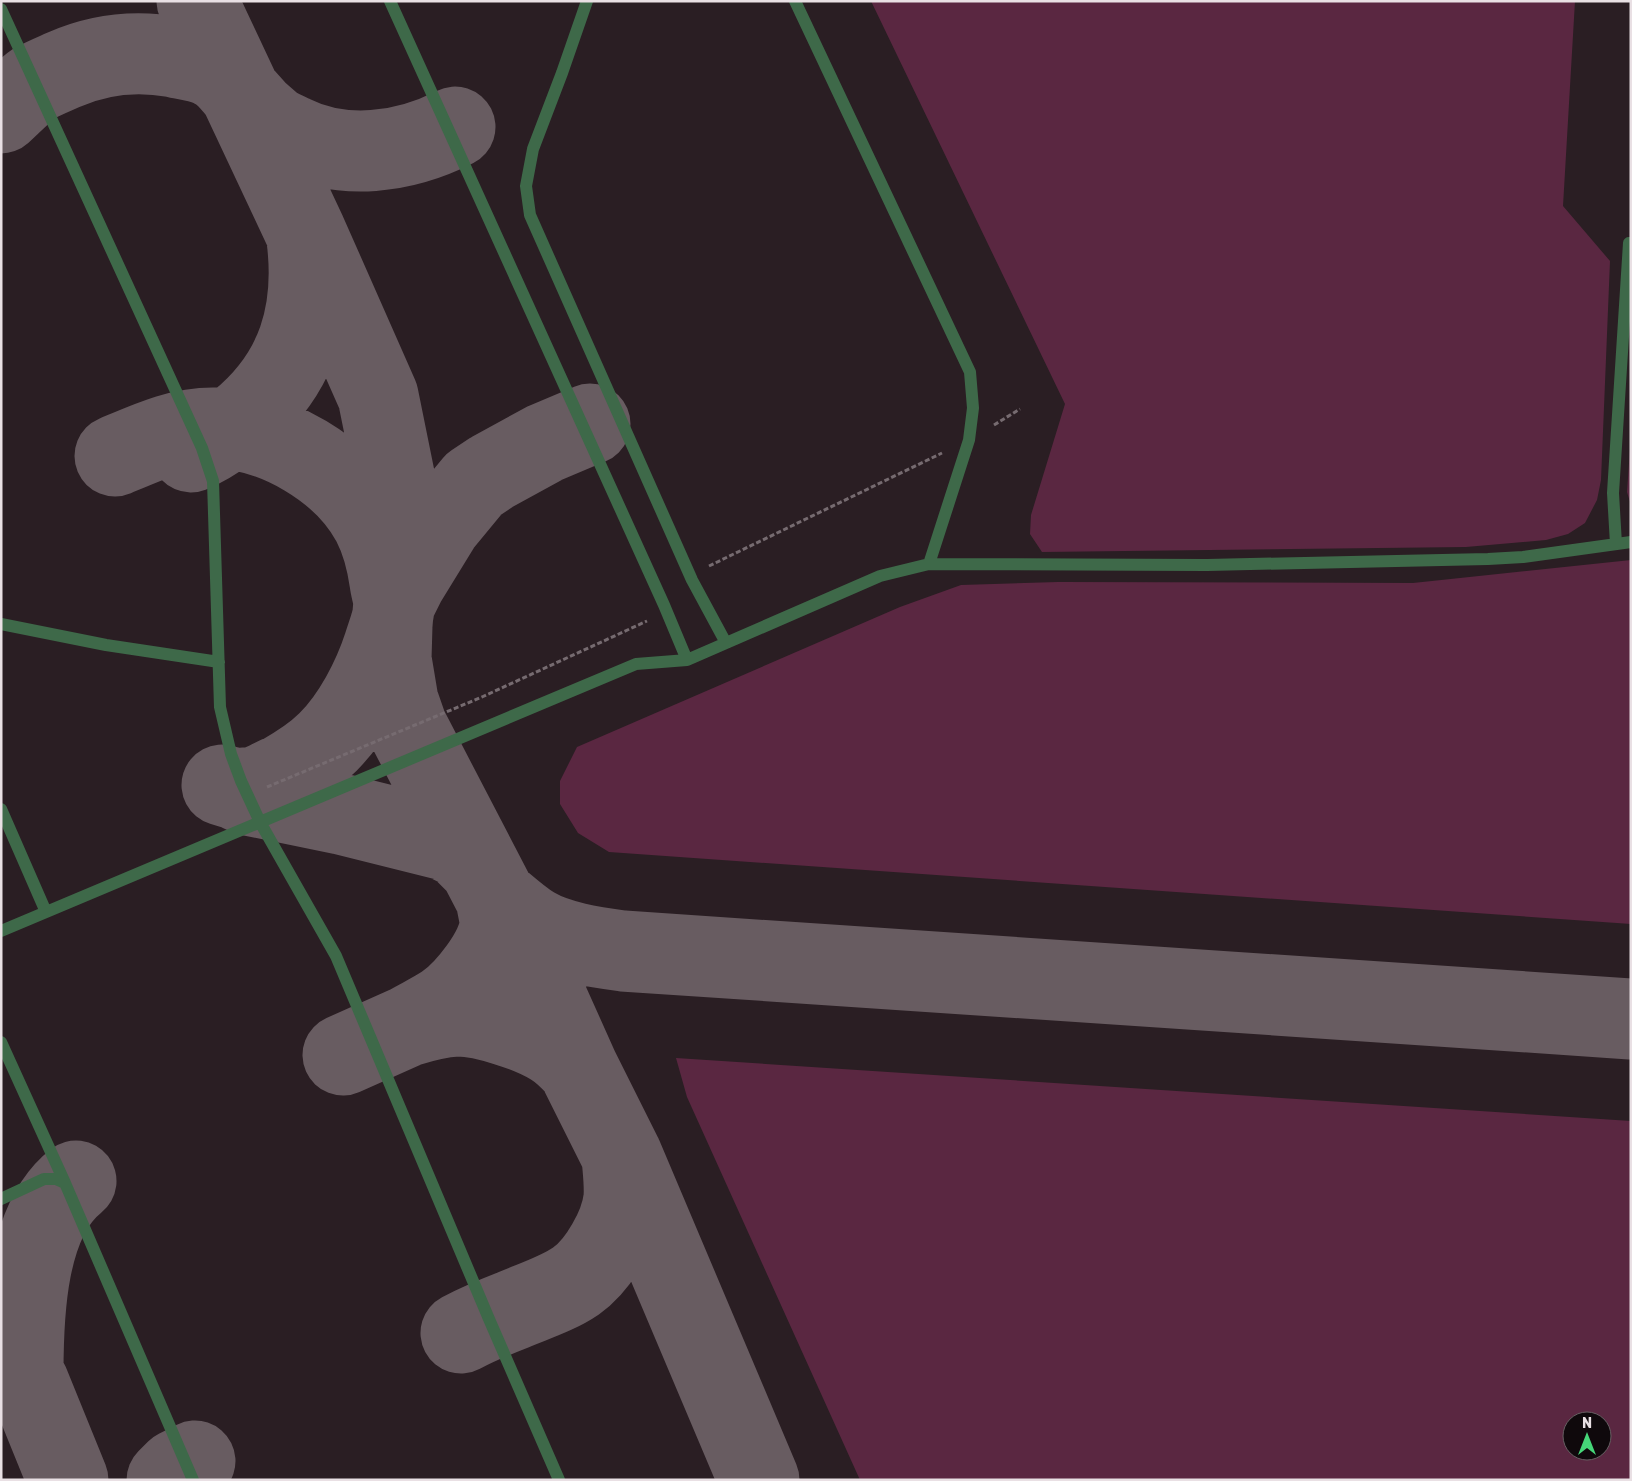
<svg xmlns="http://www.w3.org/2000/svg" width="1632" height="1481" viewBox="0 0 1632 1481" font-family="Rubik,sans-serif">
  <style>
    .green { fill: #5a2741; fill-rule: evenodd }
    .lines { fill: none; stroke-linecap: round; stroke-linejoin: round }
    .taxiway { stroke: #685c61; stroke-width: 81 }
    .path { stroke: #766b70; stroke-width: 3; stroke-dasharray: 5 2.5; stroke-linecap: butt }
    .lane { stroke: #3e6949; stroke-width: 12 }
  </style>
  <rect width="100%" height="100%" fill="#2a1e23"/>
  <path class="green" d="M871 1H1575L1563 206 1610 261 1601 480 1597 500 1585 523 1568 534 1546 540 1466 547 1042 552 1030 534 1031 515 1065 404Z
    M1631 435V505L1627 492Z
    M1631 560V924L609 852 578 833 560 804V781L577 747 900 607 961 585 1058 582 1413 583Z
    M676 1058 1631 1121V1480H860L687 1097ZM1572 1421H1602V1451H1572Z"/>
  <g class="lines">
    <path class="taxiway" d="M197 1 306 233 378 396 395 480 398 553 392 625 391 659 398 701 407 727 539 981 578 1068 622 1156 759 1480
      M1 113C12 103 23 91 35 83 44 78 54 74 63 70 99 54 135 50 174 57 187 60 202 61 214 68 229 76 233 86 244 97 252 107 261 116 271 124 276 129 284 131 291 135 343 161 404 153 455 127
      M191 452C209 445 224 434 239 422 298 374 316 312 307 239
      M115 456C148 442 180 427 216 428 276 430 343 469 372 522 382 541 387 561 390 582 391 590 394 598 394 605 394 618 388 632 384 645 373 679 353 717 328 742 315 755 298 766 282 775 274 778 266 783 258 786 251 788 242 788 235 789
      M394 605 406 581 441 524 474 484 492 472 545 443 590 424
      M222 785 235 789 248 795 341 814 445 840 461 848 478 865
      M496 898C508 908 520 919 533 927 558 942 594 947 623 951L1631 1019
      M496 898C497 906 500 916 500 924 499 950 465 991 445 1005 433 1013 420 1019 408 1026 424 1021 440 1017 457 1016 483 1016 529 1031 552 1045 562 1051 570 1059 578 1068
      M343 1055 408 1026 461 1006
      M461 1333C478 1324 495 1317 513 1310 534 1301 557 1294 576 1281 599 1265 621 1226 624 1198 625 1184 623 1170 622 1156
      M1 1336 11 1349 29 1384 68 1480
      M23 1373C23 1314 26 1220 76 1181
      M167 1480 177 1470 195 1461"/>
    <path class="path" d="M994 425 1020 409
      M709 566 942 453
      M267 787 482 697 647 621"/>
    <path class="lane" d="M390 1 664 605 687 660
      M587 1 562 73 533 149 526 186 530 215 692 580 726 643
      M795 1 970 372 973 408 969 440 929 564
      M1 9 202 448 213 481 220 707 231 754 241 781 260 822 336 956 489 1319 559 1480
      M1616 544 1613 493 1629 243
      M1 624 106 645 219 662
      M1 809 46 912
      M1 931 636 664 687 660 880 576 929 564 1207 565 1488 559 1523 557 1631 542
      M1 1042 65 1183
      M1 1199 44 1179H56L65 1183 193 1480"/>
  </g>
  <rect width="1632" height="1481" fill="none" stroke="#e9e0e4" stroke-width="5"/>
  <g transform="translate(1587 1436)"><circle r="24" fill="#0f090c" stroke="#665f62"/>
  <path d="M0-4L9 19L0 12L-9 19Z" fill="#46d779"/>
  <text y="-8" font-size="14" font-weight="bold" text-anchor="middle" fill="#e9e0e4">N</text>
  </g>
</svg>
